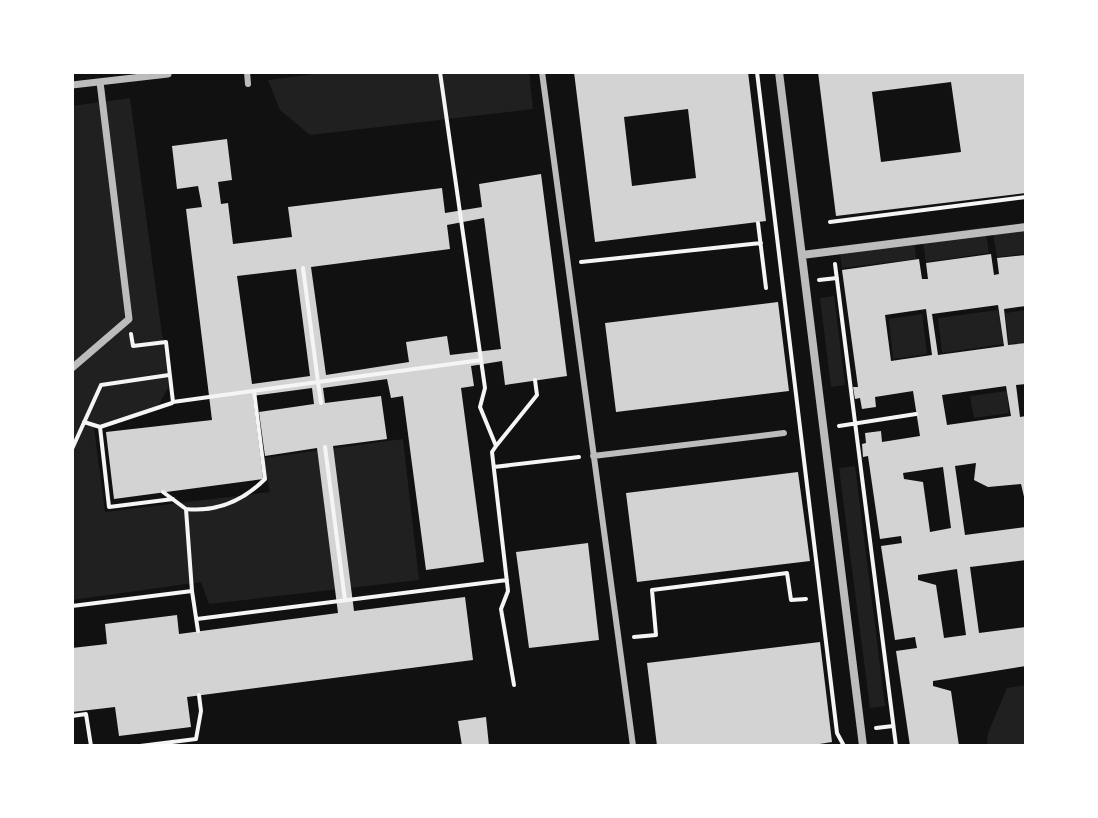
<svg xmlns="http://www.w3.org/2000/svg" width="1098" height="818" viewBox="0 0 1098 818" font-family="Spectral,serif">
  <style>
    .green { fill: #202020 }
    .building { fill: #d3d3d3; fill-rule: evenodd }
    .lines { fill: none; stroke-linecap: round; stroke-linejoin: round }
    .path { stroke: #f5f5f5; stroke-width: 4 }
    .service { stroke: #bcbcbc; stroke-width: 6 }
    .pedestrian { stroke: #bcbcbc; stroke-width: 7 }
    .minor { stroke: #bcbcbc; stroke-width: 8 }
  </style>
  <rect width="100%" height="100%" fill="#111"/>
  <path class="green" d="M330 72H529L533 109 310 135 280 110 268 80Z
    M130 98 169 386 156 410 94 428 105 512 270 492 263 458 403 439 419 580 209 604 201 582 72 600V106Z
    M1026 223V254L997 257 992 228Z
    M985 227 989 253 926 262 922 236Z
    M914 237 916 259 842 268 839 247Z
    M834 296 845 385 831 387 820 298Z
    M998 310 1003 344 942 353 938 318Z
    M1026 310V342L1009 344 1005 313Z
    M922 314 927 354 893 359 889 319Z
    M1007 391 1009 413 974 418 970 396Z
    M855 466 885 706 870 708 839 468Z
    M1026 685V746H987L988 733 1007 688Z"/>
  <path class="building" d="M574 72H748L766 221 595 242ZM688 109 696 178 632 186 624 117Z
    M818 72H1025L1026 193 836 216ZM951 82 961 152 881 162 872 92Z
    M227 139 232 180 218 182 221 204 228 203 233 244 292 237 288 207 442 188 445 213 482 207 479 184 541 174 567 376 505 385 502 361 471 366 474 386 461 388 484 562 426 570 403 396 391 398 387 379 323 388 325 403 381 396 387 439 333 446 354 611 465 597 473 660 187 697 191 727 119 736 115 707 72 712V648L107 644 105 624 177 615 179 634 338 613 317 448 265 456 259 412 314 404 312 388 253 396 263 479 114 499 106 432 212 420 186 209 202 207 198 186 177 189 172 146ZM484 218 501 349 450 355 447 336 406 342 409 362 326 375 311 267 450 249 447 225ZM296 269 310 376 252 384 237 276Z
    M991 254 994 275 999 274 997 258 1026 255V306L1004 309 1008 345 1026 343V384L1016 385 1020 417 1026 416V456H1024L1026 505 1021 484 988 487 974 480 976 463 955 466 965 535 1026 527V560L970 567 979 633 1026 627V666L933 681V686L951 691 959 746H910L896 651 917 648 916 643 915 637 895 640 881 546 902 543 901 536 880 539 868 456 863 457 862 444 866 443 865 433 881 431 882 442 920 436 913 391 875 397 876 407 862 409 860 398 855 399 853 387H858L842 270 919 259 922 279H928L926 263ZM998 305 1004 346 938 355 932 314ZM926 309 932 355 891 361 885 315ZM1006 386 1011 416 947 425 942 395ZM943 467 951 528 930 532 923 482 904 479 903 473ZM957 569 966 635 944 638 936 585 918 580V575Z
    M778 302 789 391 616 412 605 323Z
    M798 472 810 561 637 582 626 493Z
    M588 543 599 640 529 648 516 552Z
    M820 642 832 742 807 746H657L647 663Z
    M486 717 489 746H462L458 721Z"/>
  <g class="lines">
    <path class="path" d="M440 72 485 388 480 407 496 446 492 452 508 591 501 609 514 685
      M757 72 837 733 844 746
      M830 222 1026 197
      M758 223 766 288
      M581 262 761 243
      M835 264 896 746
      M303 268 318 382 481 360
      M819 280 837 278
      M131 334 133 346 166 342 173 402 318 382 321 403
      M172 403 100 427 109 507 173 499
      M84 422 100 427
      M839 426 916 414
      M496 446 537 395 535 380
      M325 447 345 600
      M72 449 101 385 169 375
      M494 467 579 457
      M163 492 186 509 192 591
      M186 509C216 512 243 501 265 479L254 391
      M72 606 192 591 198 631
      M197 619 507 580
      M634 637 656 635 652 590 787 573 791 600 806 599
      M72 716 86 714 91 746
      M876 728 893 726
      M140 746 196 739 201 711 199 695"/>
    <path class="service" d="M247 72 248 84
      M542 72 633 746
      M593 456 784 433"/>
    <path class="pedestrian" d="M72 85 168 74
      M72 368 129 319 100 82"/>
    <path class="minor" d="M779 72 863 746
      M802 255 1026 227"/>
  </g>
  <rect width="1098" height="818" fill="none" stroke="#ffffff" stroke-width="148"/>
</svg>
